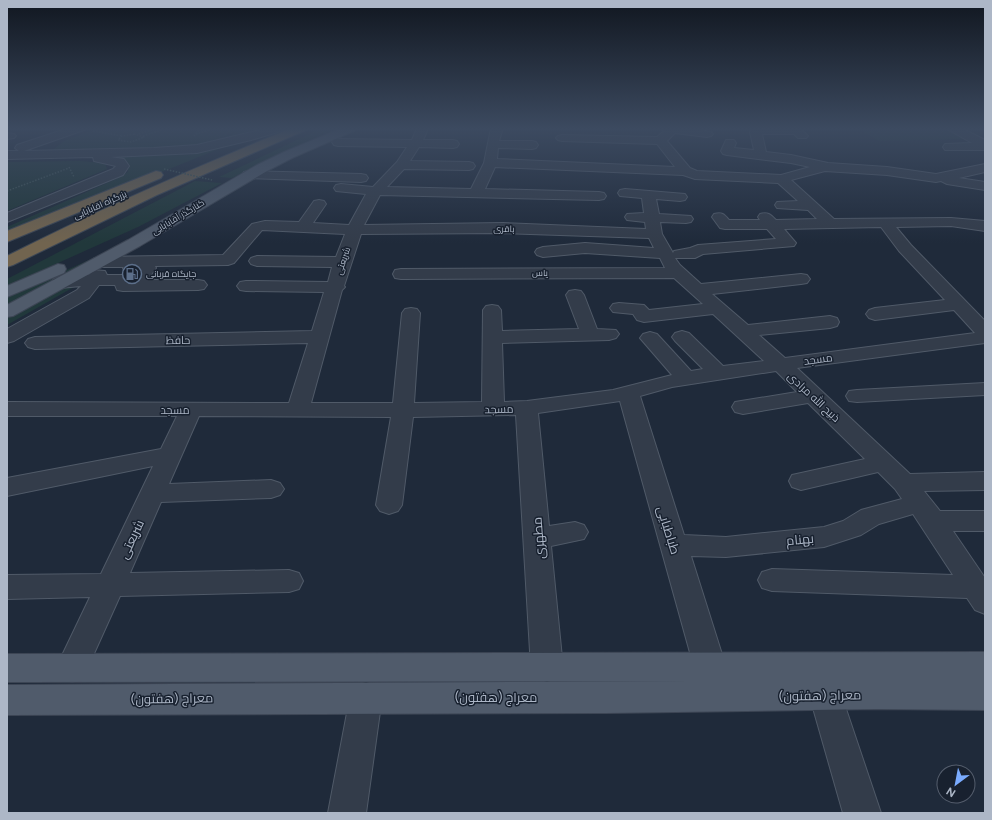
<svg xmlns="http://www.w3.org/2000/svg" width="992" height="820" viewBox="0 0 992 820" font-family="Figtree,Cairo,sans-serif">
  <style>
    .green { fill: #21383b }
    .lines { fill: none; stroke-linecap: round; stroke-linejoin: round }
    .minor-casing { stroke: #505a68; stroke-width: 2 }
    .major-casing { stroke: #3c4554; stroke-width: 2 }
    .highway-casing { stroke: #3d4755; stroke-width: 2 }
    .path { stroke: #3f5558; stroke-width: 1.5; stroke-dasharray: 1.5 1.5; stroke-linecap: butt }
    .minor { fill: #333c4a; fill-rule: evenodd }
    .major { fill: #505b6b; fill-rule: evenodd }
    .highway { fill: #71644f; fill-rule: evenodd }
    .path-bridge { stroke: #3f5558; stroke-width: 1.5; stroke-dasharray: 1.5 1.5; stroke-linecap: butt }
    .labels { text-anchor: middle; stroke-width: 3; stroke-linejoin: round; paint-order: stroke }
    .far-street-label { font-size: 9px; fill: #adb7c7; stroke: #18212f }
    .far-poi-label { font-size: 9px; fill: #adb7c7; stroke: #18212f; text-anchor: start }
    .street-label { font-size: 11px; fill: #adb7c7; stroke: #18212f }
    .near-street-label { font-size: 13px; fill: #adb7c7; stroke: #18212f }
  </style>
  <rect width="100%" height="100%" fill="#1f2a3a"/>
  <path class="green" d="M99 128H245L210 142 248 128H271L252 135 195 148V145L140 151 50 152 64 141Z
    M322 128H340L320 135 232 178 219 177Z
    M857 128H945L965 139 879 141Z
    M221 148 7 235V227L116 179 128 172V164L117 159 92 156 188 155Z
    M79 161 105 163 107 169 7 211V162Z
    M195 181 222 183 138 227 7 286V279Z
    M144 235 7 308V297Z
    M68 286 74 287 7 325V315L60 287Z"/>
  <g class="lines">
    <defs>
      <path id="minor" d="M69 128H86L84 130 24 151 154 148 197 145 269 128H287L285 130 251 140 197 153 111 157 124 159 129 166 123 175 7 222V213L113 169 116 166 94 161 93 157 7 159V151H19L15 148 17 145Z
        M417 128 428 129 423 140H453L457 141 459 144 457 147 453 148 419 147 410 161 469 162 473 163 475 166 473 169 469 170 404 169 387 187 471 189 484 163 491 128H503L499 141H532L536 142 538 145 536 148 532 149 498 148 497 159 675 167 657 144 562 141 558 140 556 138 558 136 562 135 657 137 664 131 659 128H688L711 132 713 134 711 136 707 137 675 133 667 141 690 168 697 171 781 175 810 167 791 163 727 155 723 154 721 151 726 140H734L736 143 734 148 754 150 750 132 754 128H798L801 129 808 136 806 138H798L794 134H762L766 152 791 155 828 163 887 167 936 174 985 164V172L959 178 985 182V190L947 184 941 181 936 182 887 175 825 171 791 180 834 219 951 218 985 221V231L951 226 896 227 911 245 985 321V343L797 368 910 474 985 472V490L924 491 940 511H985V531H953L985 578V614L975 610 967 598 772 591 762 588 758 580 762 572 772 569 953 575 913 514 879 524 861 535 824 547 726 557 691 556 726 667 721 677 710 681 699 677 694 667 620 401 538 413 549 526 575 522 584 525 588 532 584 539 551 546 563 668 558 678 547 682 536 678 531 668 516 415 413 417 402 505 398 511 389 514 380 511 376 505 391 417 199 416 169 484 271 480 280 483 284 489 280 495 271 498 161 502 130 573 289 570 299 573 303 581 299 589 289 592 120 596 83 678 72 682 61 678 56 668 90 597 7 599V575L101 574 153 466 7 496V478L161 449 177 416H7V402L289 403 308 343 35 349 28 347 25 343 28 339 35 337 312 331 324 292 246 291 240 290 237 286 240 282 246 281 328 282 332 267 257 266 251 264 249 261 251 258 257 256 336 257 345 234 262 230 234 263 228 265 155 266 156 268 147 280H198L204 281 207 285 204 289 198 290 123 291 117 290 115 285H99L89 298 14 341 7 343V329L77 290 81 286 60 288 54 287 51 283 54 279 89 275C94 270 98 270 105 271L107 275H134L136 273 125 272 123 268 124 267H99L93 265 91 262 93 259 99 257 223 255 252 224 265 221 299 222 314 201 319 200 324 201 326 204 313 223 349 225 366 194 336 191 334 188 336 185 341 184 373 187 397 162 407 147 338 146 334 145 332 142 334 139 412 140ZM495 167 683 175 695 179 778 183 798 201 777 202 775 205 777 208 808 210 817 219 776 220C770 214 768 212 760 214L758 217 760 220H729C724 214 722 212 714 214L712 217 720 228 725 229H767L776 239 698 245 690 248 674 251 673 253 662 234 660 222 686 223 691 222 693 219 691 216 659 214 656 199 680 201 685 200 687 197 685 194 625 189 620 190 618 193 620 196 642 198 644 213 627 214 625 217 627 220 645 222 646 229 503 223 364 225 380 195 599 200 604 199 606 196 604 193 599 192 485 189ZM881 227 899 251 945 300 875 308 869 310 866 314 869 318 875 320 954 310 975 333 785 358 759 335 830 328 837 326 839 322 837 318 830 316 748 325 712 294 801 284 807 283 810 279 807 275 801 274 701 284 680 265 675 258H695L703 254 794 246 796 243 784 229ZM503 233 649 238 654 248 585 243 543 247 537 249 535 252 537 255 543 257 585 253 660 258 665 268 401 269 395 270 393 274 395 278 401 279 674 278 703 304 649 310 644 305 619 303 613 304 610 308 613 312 633 314 637 320 644 322 713 314 764 361 723 366 689 333 682 331 675 333 672 337 675 341 703 369 691 371 657 334 650 332 643 334 640 338 672 375 613 390 527 401 504 402 502 343 609 340 616 338 619 334 616 330 597 329 584 295 581 291 575 290 569 291 566 295 579 329 502 331 501 310 498 306 492 305 486 306 483 310 482 402 414 403 420 313 417 309 411 308 405 309 402 313 393 403H311L342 290 345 287 344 286 361 234ZM776 371 797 392 735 402 732 407 735 412 743 414 808 403 865 459 792 475 789 481 792 487 801 490 878 472 895 489 902 499 861 510 843 521 824 527 726 537 684 535 640 396 672 387Z
        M947 128H961L985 140V150H945L943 147 945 144 972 143 949 130Z
        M7 133 14 134 16 136 14 138 7 139Z
        M249 171 361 174 366 175 368 178 366 181 361 182 244 178 242 175 244 172Z
        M985 383V395L857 402 849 401 846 396 849 391 857 390Z
        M825 679 837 683 841 694 881 813H843L809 694 813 683Z
        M366 682 378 686 382 697 366 813H328L350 697 354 686Z"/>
      <path id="major" d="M342 128H358L356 130 292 158 267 171 140 246 13 316 7 317V305L128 240 257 165 284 152Z
        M58 264 64 265 66 269 64 273 7 297V286Z
        M985 652V710L877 709 607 713 7 715V685L693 681 7 682V654Z"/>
      <path id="highway" d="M292 128H308L306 130 157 195 13 265 7 267V256C100 209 196 167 292 128Z
        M156 171 161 172 163 175 161 178 7 242V231Z"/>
    </defs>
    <use href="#minor" class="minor-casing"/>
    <use href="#major" class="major-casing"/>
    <use href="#highway" class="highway-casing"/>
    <path class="path" d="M93 131 102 128
      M93 131 122 136
      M134 134 144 137 131 142 118 140 122 136Z
      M139 134 157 128
      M196 134 215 128
      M143 136 167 128
      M194 136 201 128
      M69 167 74 177
      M7 191 69 168"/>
    <use href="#minor" class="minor"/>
    <use href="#major" class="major"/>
    <use href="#highway" class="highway"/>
    <path class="path-bridge" d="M164 169 212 180"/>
  </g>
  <linearGradient id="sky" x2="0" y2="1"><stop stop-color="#111720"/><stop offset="0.53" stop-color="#3c4a60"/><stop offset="1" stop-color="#3c4a60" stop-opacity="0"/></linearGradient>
  <rect width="992" height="243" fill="url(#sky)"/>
  <defs>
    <symbol id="fuel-ring" viewBox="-11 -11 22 22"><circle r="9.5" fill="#18212f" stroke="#5c6f8a" stroke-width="1.5"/><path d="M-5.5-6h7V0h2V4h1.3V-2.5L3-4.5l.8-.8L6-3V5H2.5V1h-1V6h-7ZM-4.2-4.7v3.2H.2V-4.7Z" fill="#5c6f8a"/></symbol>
  </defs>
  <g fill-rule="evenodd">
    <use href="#fuel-ring" x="121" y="263" width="22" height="22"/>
  </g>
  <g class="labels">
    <g class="far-street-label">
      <text transform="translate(100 205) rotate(-24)" y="3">بزرگراه اقابابایی</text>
      <text transform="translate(178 217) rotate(-31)" y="3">کنارگذر آقابابایی</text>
      <text transform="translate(504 229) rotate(1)" y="3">باقری</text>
      <text transform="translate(343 261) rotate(-72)" y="3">شریعتی</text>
      <text x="540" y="276">یاس</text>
    </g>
    <g class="far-poi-label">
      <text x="146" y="277">جایگاه قربانی</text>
    </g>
    <g class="street-label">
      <text transform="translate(178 340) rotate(-1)" y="4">حافظ</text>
      <text transform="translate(818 359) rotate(-8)" y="4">مسجد</text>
      <text transform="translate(814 397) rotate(43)" y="4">ذبیح الله مرادی</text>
      <text transform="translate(499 409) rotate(-1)" y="4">مسجد</text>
      <text x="175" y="414">مسجد</text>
    </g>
    <g class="near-street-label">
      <text transform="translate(669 530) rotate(73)" y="5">طباطبایی</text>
      <text transform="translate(538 538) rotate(-94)" y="5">مطهری</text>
      <text transform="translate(131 539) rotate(-65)" y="5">شریعتی</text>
      <text transform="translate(800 539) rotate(-5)" y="5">بهنام</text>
      <text transform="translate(820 695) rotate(-1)" y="5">معراج (هفتون)</text>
      <text x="496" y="702">معراج (هفتون)</text>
      <text transform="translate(172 698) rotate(-1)" y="5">معراج (هفتون)</text>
    </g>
  </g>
  <rect width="992" height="820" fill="none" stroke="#adb7c7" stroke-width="16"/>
  <g transform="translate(956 784) rotate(212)"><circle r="19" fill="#18212f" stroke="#545d6c"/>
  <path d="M0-3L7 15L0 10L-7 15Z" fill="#7aabff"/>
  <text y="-6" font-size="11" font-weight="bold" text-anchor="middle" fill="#adb7c7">N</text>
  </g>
</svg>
